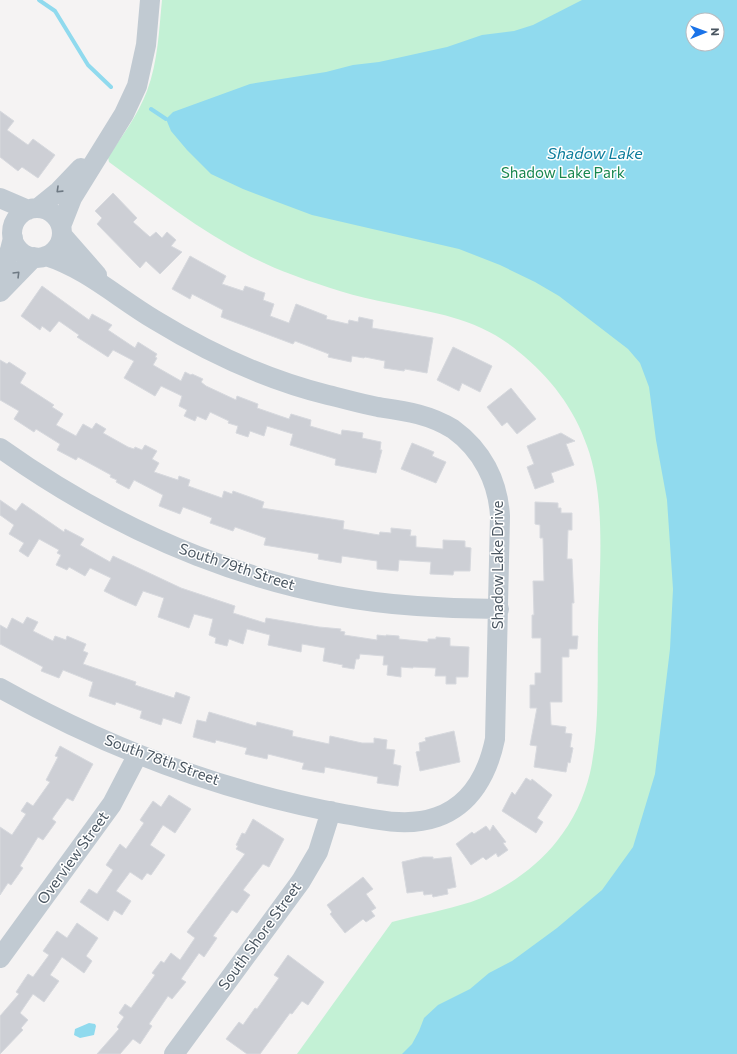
<svg xmlns="http://www.w3.org/2000/svg" width="737" height="1054" viewBox="0 0 737 1054" font-family="Commissioner,sans-serif">
  <style>
    .green { fill: #c3f1d5; fill-rule: evenodd }
    .water { fill: #90daee; fill-rule: evenodd }
    .lines { fill: none; stroke-linecap: round; stroke-linejoin: round }
    .stream { stroke: #90daee; stroke-width: 4 }
    .building { fill: #cdcfd5; stroke: #d7d9de }
    .minor { stroke: #c1cad2; stroke-width: 20 }
    .oneway { stroke: #6e7983 }
    .labels { text-anchor: middle; stroke-width: 3; stroke-linejoin: round; paint-order: stroke }
    .park-label { font-size: 15px; fill: #17864f; stroke: #fff }
    .street-label { font-size: 15px; fill: #4a5661; stroke: #fff }
    .water-label { font-size: 16px; font-style: italic; fill: #0c7c9b; stroke: #fff }
  </style>
  <rect width="100%" height="100%" fill="#f5f3f3"/>
  <path class="green" d="M162 0H737V1054H297L392 922C418 915 446 910 471 902 503 891 537 867 557 841 573 821 584 798 590 773 600 728 597 679 598 632 599 575 607 500 587 446 574 408 550 377 519 352 479 318 438 314 389 303 356 297 325 287 293 275 224 250 168 205 109 162L108 157C122 136 138 115 147 91 158 62 159 30 162 0ZM693 20H717V44H693Z"/>
  <path class="water" d="M582 0H737V1054H402L412 1044 419 1031 424 1018 438 1005 470 989 489 973 512 961 557 928 602 890 633 847 655 774 670 649 673 589 667 500 656 440 649 387 640 363 628 349 559 296 535 282 500 265 459 249 312 215 243 189 211 174 187 150 171 131 166 119 173 112 250 84 326 72 353 65 379 62 447 47 482 35 514 31 533 25ZM693 20H717V44H693Z
    M89 1023 95 1024 96 1026 94 1035 80 1038 74 1035 75 1029Z"/>
  <g class="lines">
    <path class="stream" d="M39 0 55 11 88 65 111 87
      M151 109 166 119"/>
  </g>
  <path class="building" d="M0 111 14 121 7 130 28 145 33 139 55 155 38 178 22 167 18 171 0 157Z
    M113 193 137 218 133 222 150 237 156 232 162 238 167 232 176 240 171 246 182 252 160 274 146 261 140 268 97 224 102 218 95 211Z
    M190 256 226 276 222 284 243 291 245 286 265 293 263 300 274 304 270 316 289 323 296 304 327 316 326 319 348 324 349 320 358 322 359 317 373 320 372 328 433 338 427 373 405 369 404 371 384 368 385 361 365 357 364 358 352 356 351 362 328 357 329 354 295 341 293 344 221 317 223 310 192 294 190 299 172 289Z
    M42 286 89 320 92 314 112 325 108 330 135 348 138 342 157 354 155 357 157 358 153 365 181 381 185 372 191 375 192 374 203 379 201 382 206 386 236 400 237 396 258 404 257 408 289 419 291 414 311 420 310 426 341 435 342 430 350 431 363 433 362 438 381 442 380 450H382L376 473 335 465 336 459 290 445 293 434 267 426 264 436 250 431 248 437 236 433 238 426 228 423 229 421 210 412 206 420 197 416 195 421 184 416 187 410 179 406 182 396 161 386 155 396 124 378 134 361 113 350 108 357 77 337 79 335 59 321 50 332 42 326 40 330 21 316Z
    M453 347 492 366 480 392 462 383 459 391 437 380Z
    M0 360 7 364 9 362 26 373 20 383 54 405 52 407 63 414 56 425 76 436 83 424 92 429 96 423 106 429 103 433 128 447 134 449 135 447 142 450 145 445 157 451 152 459 159 463 154 472 178 480 179 476 190 480 188 486 222 498 224 491 232 494 233 491 264 502 262 508 344 521 343 529 379 535 380 532 391 533V528L411 530 410 536H416V547L443 549V540L465 541V547L471 548 470 571H454L453 575 430 574 431 562 399 560 398 571 377 569V561L342 556 341 563 318 559 319 554 264 545 266 538 235 527 233 531 210 523 212 518 183 507 180 514 159 506 163 495 134 480 129 489 116 482 117 480 110 477 111 475 78 457 76 460 57 450 60 444 36 429 34 432 14 419 19 411 0 400Z
    M511 388 536 419 517 434 507 422 502 426 487 407Z
    M561 433 575 441 566 444 574 465 551 473 554 482 535 489 527 467 534 464 527 446Z
    M412 443 434 452 432 456 446 462 436 483 401 469Z
    M0 500 16 511 22 503 64 532 65 529 84 539 80 545 110 562 113 556 181 588 235 606 233 613 265 623 266 618 319 627 341 629 340 631 345 632 344 635 377 640V635L386 636V635L399 636V639L428 642V639H436V637L450 638V646L469 647 468 677H456V684H446V676H435L436 668 413 667V668L401 667V677L387 675 388 665H383L384 656 360 654 359 659H356L354 669 342 667 343 665 323 661 325 648 302 644 301 652 268 645 270 635 247 629 243 644 229 639 227 646 215 643 216 638 209 635 213 619 194 614 189 628 158 617 164 598 143 591 136 606 120 599 104 591 111 578 90 568 85 576 69 567 67 570 56 565 61 555 57 553 59 550 39 539 28 557 19 551 24 543 9 534 14 525 0 515Z
    M535 502 558 503V508H561V513H572V530H568L567 559H572L574 603H572V636H578L577 649H569V657H562V702H550L551 725 566 727 565 733 572 734 570 747 573 748 570 763 568 762 566 772 534 767 537 746 530 745 537 708H530V685H535V673H541V638H532V615H534L533 581H544L543 538H540V525L535 524Z
    M27 617 38 622 33 631 53 641 55 636 66 640 67 636 86 644 83 651 88 653 83 664 136 682 135 685 174 698 176 692 190 697 181 724 163 718 161 725 140 718 142 711 116 702 115 705 89 696 93 682 63 670 59 678 41 671 43 667 0 644V625L7 629 12 618 23 624Z
    M209 712 256 726 257 722 293 731 292 736 329 744 330 736 362 743H374V738L387 740 386 749 395 750 393 764 401 766 398 786 377 783 378 777 325 767 324 773 302 769 304 763 268 754 267 759 245 754 247 748 216 740 215 743 193 737 197 720 206 722Z
    M454 731 460 762 420 771 416 752 420 751 419 743 426 741 425 738Z
    M60 746 93 764 73 801 67 798 52 819 56 822 43 840 38 837 20 866 23 868 11 885 8 883 0 895V827L12 835 26 814 21 811 27 802 33 806 50 782 46 780 58 757 55 756Z
    M526 778 531 781 532 779 552 795 537 818 543 822 536 833 502 811 512 792 515 795Z
    M169 795 191 809 175 833 163 825 150 845 165 855 151 875 147 873 142 880 130 872 116 891 131 901 122 915 114 910 108 921 80 902 89 889 97 894 113 870 106 865 120 844 126 849 144 823 140 820 153 801 161 807Z
    M253 819 284 839 269 867 263 864 243 890 250 895 237 913 232 910 213 936 217 938 204 957 199 953 181 979 186 982 172 999 168 996 149 1024 152 1026 140 1044 133 1039 120 1054H97L119 1029 117 1027 124 1017 119 1013 125 1004 131 1008 155 975 152 973 161 961 164 963 171 953 180 960 195 938 187 932 245 854 236 849 238 846 236 845 242 833 245 834Z
    M493 825 506 842 503 843 508 850 498 857 496 853 486 860 483 857 471 865 456 844 472 832 474 834 486 826 490 831Z
    M423 857H433V859L451 857 456 887 447 889 448 894 433 897 432 894 424 895 423 891 407 893 402 862Z
    M363 877 373 889 366 894 376 908 371 911 375 916 366 922 363 919 345 933 330 914 332 912 327 905Z
    M77 923 98 938 86 956 92 961 84 973 62 957 50 975 59 981 44 1002 33 994 20 1013 28 1020 21 1028 23 1030 0 1054V1016L19 994 16 992 28 974 33 977 49 955 43 951 57 931 67 938Z
    M288 955 324 982 308 1005 302 1001 292 1014 290 1013 260 1054H247L226 1039 239 1022 243 1025 255 1008 257 1009 279 978 274 975Z"/>
  <g class="lines">
    <path class="minor" d="M0 198 28 210
      M38 208 59 191 81 168
      M12 233a25 25 0 1 1 50 0a25 25 0 1 1-50 0Z
      M61 226 72 198 124 114 137 86 146 45 150 0
      M62 235 97 275
      M0 273 10 250 13 238
      M0 292 34 257
      M0 448C122 535 265 596 417 606 444 608 471 609 499 609
      M0 688C107 748 224 792 344 814 375 819 406 828 437 817 471 805 488 773 495 739L500 516C498 481 482 450 453 429 429 414 405 411 378 407 362 404 345 399 328 395 267 380 209 353 155 320 118 298 87 269 46 256
      M0 958 112 804 138 754
      M174 1054 301 881 318 852 331 811"/>
  </g>
  <defs><path id="oneway-chevron" d="M-2-3.5L2.5 0L-2 3.5" fill="none" stroke-width="1.6" stroke-linecap="round" stroke-linejoin="round"/></defs>
  <g class="oneway">
    <use href="#oneway-chevron" transform="translate(59 190) rotate(136)"/>
    <use href="#oneway-chevron" transform="translate(17 274) rotate(-45)"/>
  </g>
  <g class="labels">
    <g class="park-label">
      <text x="563" y="178">Shadow Lake Park</text>
    </g>
    <g class="street-label">
      <text transform="translate(498 565) rotate(-90)" y="5">Shadow Lake Drive</text>
      <text transform="translate(237 567) rotate(18)" y="5">South 79th Street</text>
      <text transform="translate(162 760) rotate(20)" y="5">South 78th Street</text>
      <text transform="translate(73 858) rotate(-54)" y="5">Overview Street</text>
      <text transform="translate(260 936) rotate(-54)" y="5">South Shore Street</text>
    </g>
    <g class="water-label">
      <text x="595" y="159">Shadow Lake</text>
    </g>
  </g>
  <g transform="translate(705 32) rotate(89)"><circle r="19" fill="#ffffff" stroke="#b7bbc0"/>
  <path d="M0-3L7 15L0 10L-7 15Z" fill="#1a73e8"/>
  <text y="-6" font-size="11" font-weight="bold" text-anchor="middle" fill="#4a5661">N</text>
  </g>
</svg>
